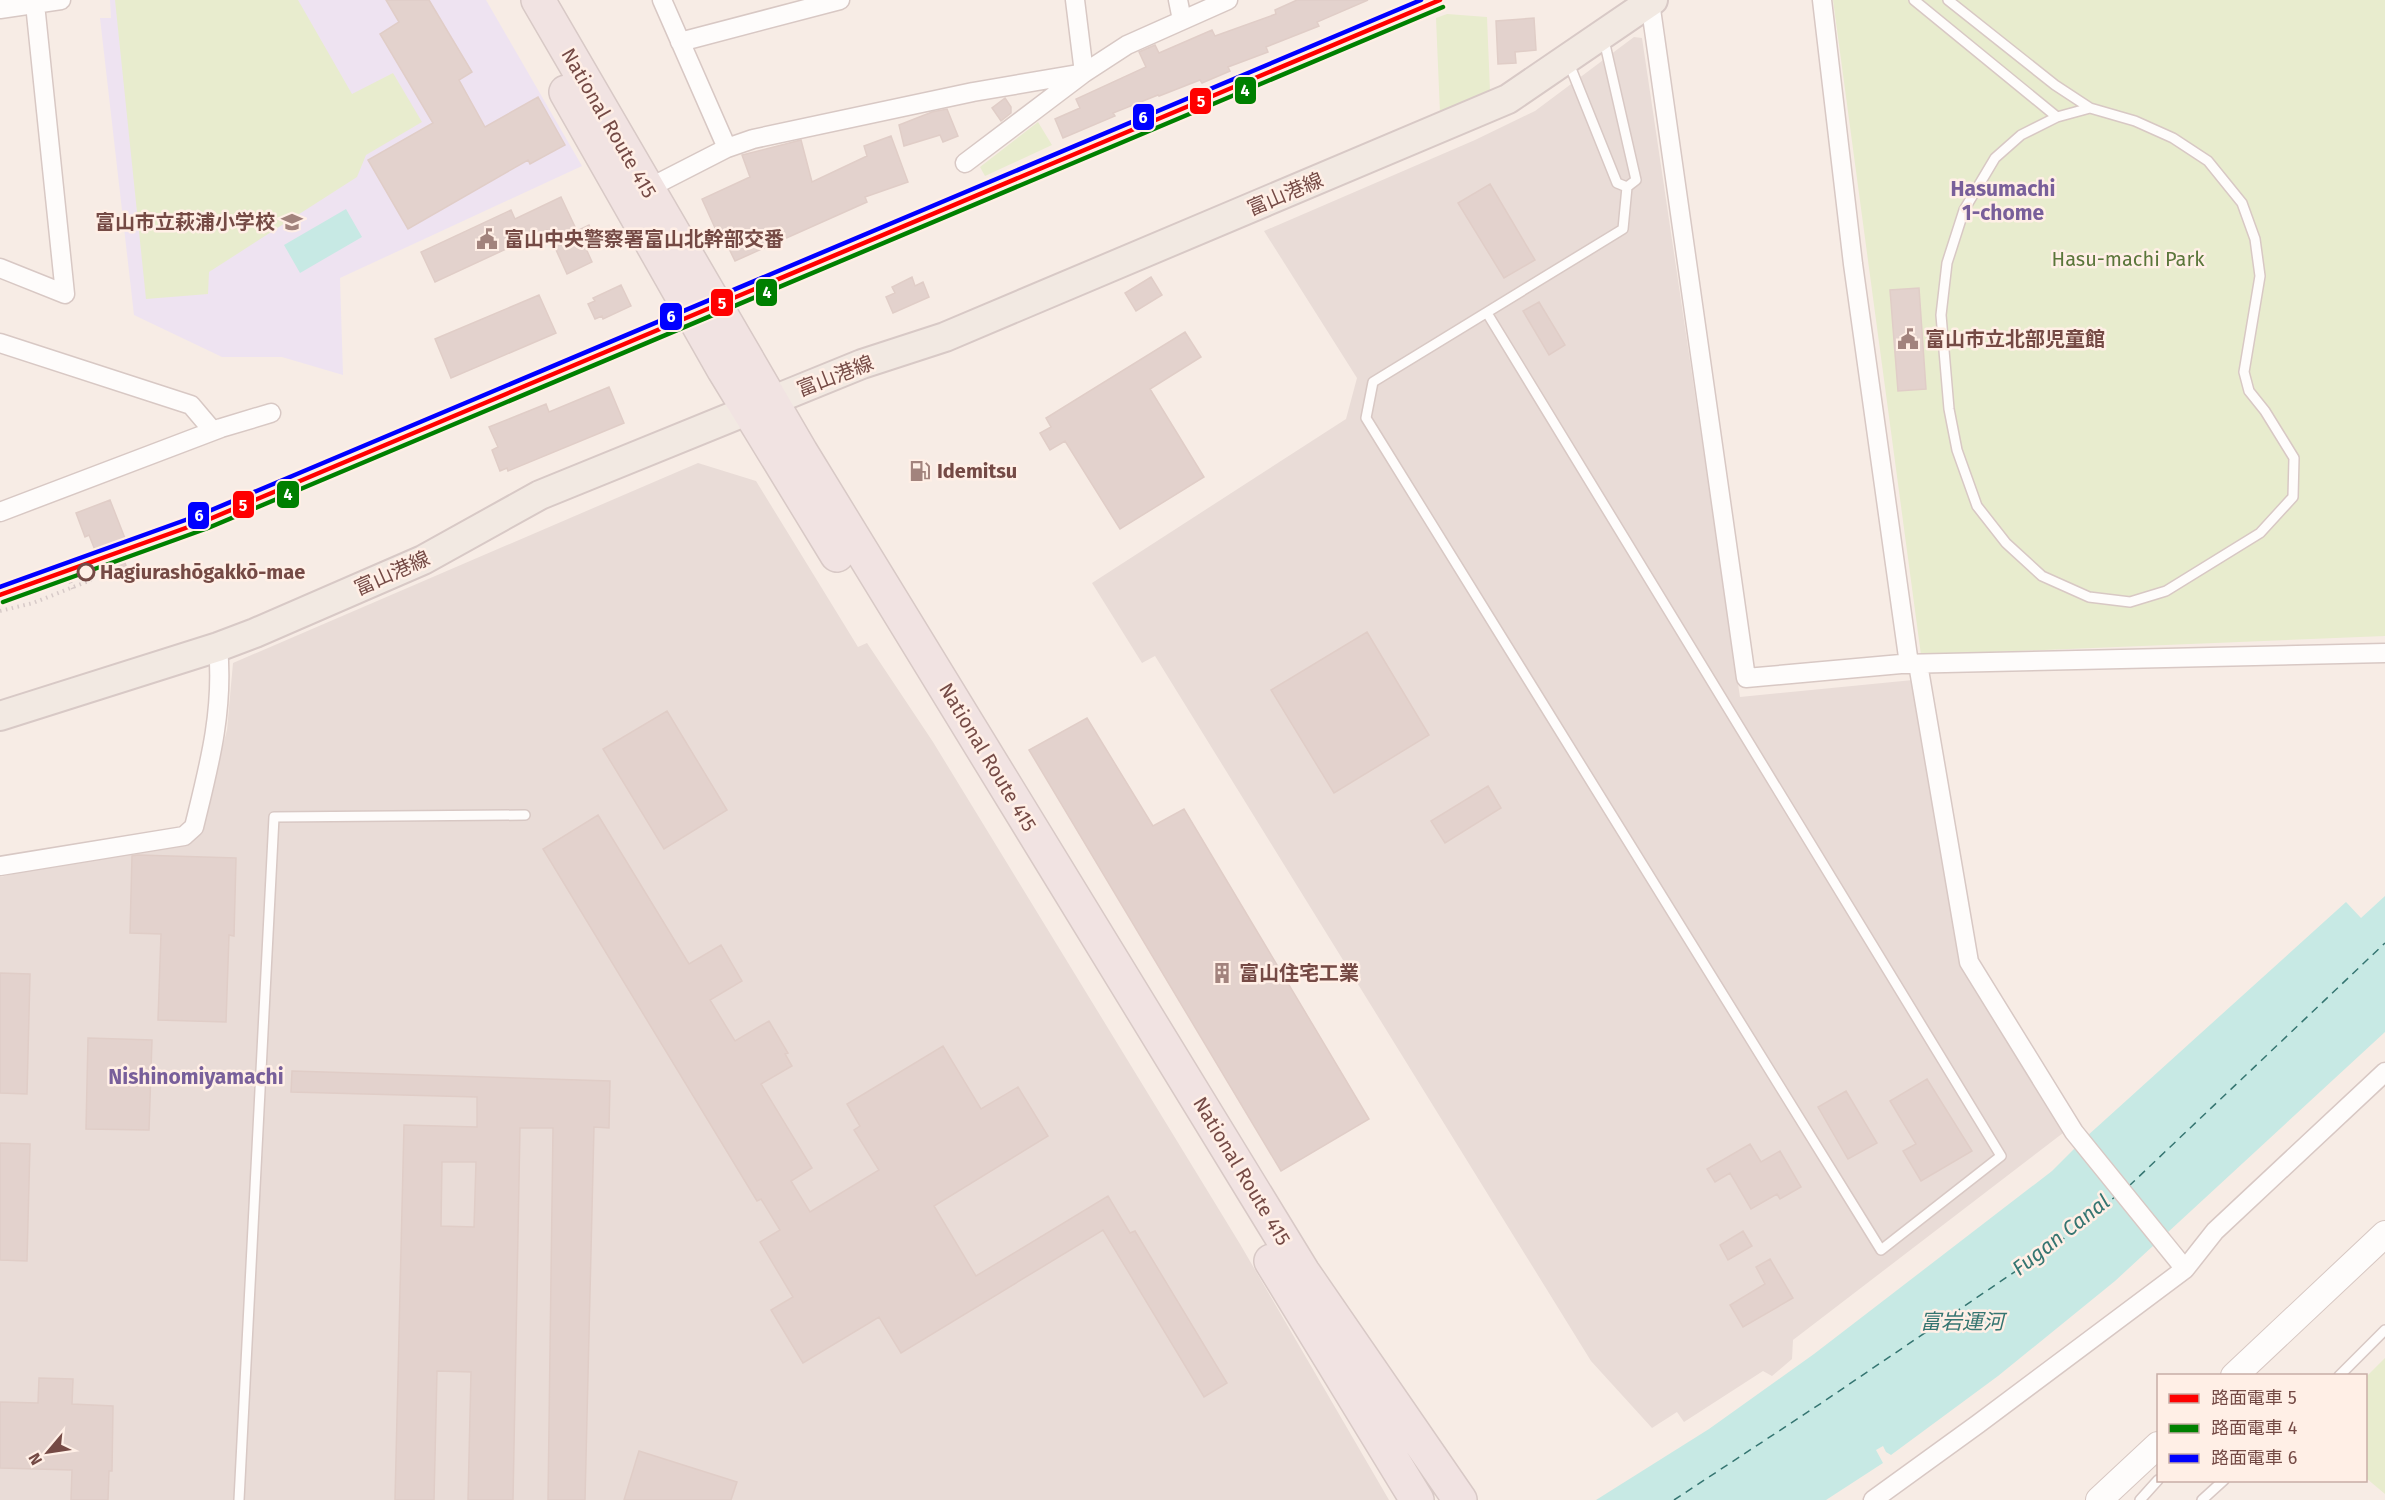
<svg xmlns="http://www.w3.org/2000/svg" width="2385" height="1500" viewBox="0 0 2385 1500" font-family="'Fira Sans','Noto Sans JP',sans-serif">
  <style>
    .industrial { fill: #e9dcd7 }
    .education { fill: #eee3f1 }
    .green { fill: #e8ecce }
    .water { fill: #c7e9e4 }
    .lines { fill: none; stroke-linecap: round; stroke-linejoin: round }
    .ferry { stroke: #357571; stroke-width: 1.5; stroke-dasharray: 8 6; stroke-linecap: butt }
    .building { fill: #e3d2cd; stroke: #e0cdc7; stroke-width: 1.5; fill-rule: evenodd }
    .lane-casing { stroke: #d8c8c4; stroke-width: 12 }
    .street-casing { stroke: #d8c8c4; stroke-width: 21 }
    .secondary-casing { stroke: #d7c7c2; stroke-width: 28 }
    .primary-casing { stroke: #d8c9c6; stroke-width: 32 }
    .highway-casing { stroke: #d8c9c6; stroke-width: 36 }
    .path { stroke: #d7cac8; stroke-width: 4; stroke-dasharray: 1.5 4.5; stroke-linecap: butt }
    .lane { stroke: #fefcfb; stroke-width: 9 }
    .street { stroke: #fefcfb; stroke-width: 18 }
    .secondary { stroke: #fefcfb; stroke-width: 26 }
    .primary { stroke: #f2e9e2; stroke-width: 28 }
    .highway { stroke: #f1e3e2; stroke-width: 33 }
    .tram-1-casing { stroke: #ffefe6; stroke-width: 9 }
    .tram-2-casing { stroke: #ffefe6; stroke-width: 9 }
    .tram-3-casing { stroke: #ffefe6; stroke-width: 9 }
    .tram-1 { stroke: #f00; stroke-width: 4.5 }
    .tram-2 { stroke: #008000; stroke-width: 4.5 }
    .tram-3 { stroke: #00f; stroke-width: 4.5 }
    .stop-dot { fill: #ffefe6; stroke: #754a45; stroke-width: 3 }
    .labels { text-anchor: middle; stroke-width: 5; stroke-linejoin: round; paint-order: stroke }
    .street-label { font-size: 20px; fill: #754a45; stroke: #ffefe6 }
    .poi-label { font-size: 20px; font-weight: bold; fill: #754a45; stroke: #ffefe6; text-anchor: start }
    .park-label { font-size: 20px; fill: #5a763a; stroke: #ffefe6 }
    .stop-label { font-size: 20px; font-weight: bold; fill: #754a45; stroke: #ffefe6; text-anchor: start }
    .neighbourhood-label { font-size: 21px; font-weight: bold; fill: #785f9a; stroke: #ffefe6 }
    .water-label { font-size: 21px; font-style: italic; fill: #357571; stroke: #ffefe6 }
    .line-badge { stroke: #ffefe6; stroke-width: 2 }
    .badge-label { font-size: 16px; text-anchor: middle; font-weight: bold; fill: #fff }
  </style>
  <rect width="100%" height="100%" fill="#f7ece5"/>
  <path class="industrial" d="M1634 37 1642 38 1740 697 1913 680 1960 961 2063 1133 1793 1340 1792 1359 1772 1376 1763 1371 1684 1422 1677 1412 1652 1428 1591 1361 1155 656 1142 663 1092 583 1346 419 1357 378 1264 231 1475 140 1535 111Z
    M698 463 756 481 858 647 867 643 933 742 1240 1244 1389 1500H0V877L97 855 202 824 227 730 233 663Z"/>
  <path class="education" d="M110 0H486L582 166 340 278 343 375 282 357H222L134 315 100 18H111Z"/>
  <path class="green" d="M115 0H298L352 94 393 73 422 122 366 155 357 177 209 272 208 294 146 299Z
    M1833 0H2385V636L1921 655Z
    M1447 14 1487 17 1490 91 1440 113 1436 18Z
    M1038 122 1052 145 985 176 980 167Z
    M2385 1358V1494L2366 1478V1377Z"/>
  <path class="water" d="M346 209 362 237 300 273 284 245Z
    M2385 896V1032L2115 1281 1998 1376 1891 1455 1886 1452 1883 1446 1876 1450 1883 1463 1826 1500H1596L1709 1429 1814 1354 2052 1171 2086 1137 2346 902 2361 918Z"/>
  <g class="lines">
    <path class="ferry" d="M2129 1186 2385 943
      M1674 1500 1823 1402 2066 1237 2116 1196"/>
  </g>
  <path class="building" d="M386 0H429L472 72 459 80 485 127 538 97 565 145 530 164 528 160 408 229 368 160 433 123 380 34 399 22Z
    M1297 0H1368L1317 22 1319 26 1266 47 1268 52 1228 67 1230 71 1202 83 1200 80 1159 96 1158 95 1113 113 1115 116 1063 138 1055 119 1080 108 1076 99 1146 67 1139 52 1155 45 1159 53 1212 30 1215 36 1276 14 1275 10Z
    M1534 18 1536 50 1515 52 1516 63 1498 64 1496 21Z
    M1005 98 1011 107V113L1001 121 992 108Z
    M947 109 958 136 943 142 940 135 904 146 899 125 932 112Z
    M891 136 908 182 865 197 867 202 735 261 718 226 715 228 702 199 750 177 742 155 801 140 812 182 867 156 864 146Z
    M1490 184 1535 260 1504 278 1458 203Z
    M561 197 577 231 589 225 595 239 584 244 592 262 567 274 547 230 435 282 421 252 511 210 515 219Z
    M912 277 915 286 923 282 929 297 893 313 886 297 895 293 892 287Z
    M1151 277 1162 295 1136 311 1125 293Z
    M621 285 631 306 603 319 602 316 595 319 588 304 595 301 593 298Z
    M1919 288 1926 389 1898 391 1890 290Z
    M539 295 556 333 451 378 435 339Z
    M1539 302 1565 345 1549 355 1523 311Z
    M1185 332 1201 357 1150 389 1204 477 1120 529 1065 441 1050 450 1040 433 1051 427 1046 418Z
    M609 387 624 423 508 471 507 468 500 471 492 450 498 447 489 427 546 404 549 412Z
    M110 500 128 546 120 549 128 571 106 578 89 535 85 537 76 513Z
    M1367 632 1429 735 1334 793 1271 690Z
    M667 711 727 810 664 849 603 749Z
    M1087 718 1153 826 1184 809 1369 1119 1281 1171 1029 750Z
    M1488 786 1501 808 1445 843 1431 821Z
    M598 815 689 964 721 945 742 981 710 1000 735 1041 769 1021 788 1053 785 1054 792 1066 761 1084 812 1168 791 1181 810 1212 879 1170 854 1130 860 1126 847 1104 943 1046 981 1109 1018 1087 1048 1136 934 1206 976 1276 1108 1196 1130 1233 1135 1231 1227 1383 1204 1397 1103 1230 901 1353 879 1317 803 1363 771 1310 793 1297 760 1242 780 1230 761 1199 757 1201 543 849Z
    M138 855 236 858 234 936 229 935 226 1022 158 1020 161 934 130 933 132 856Z
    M0 973 30 974 27 1094 0 1093Z
    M88 1038 152 1040 149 1130 86 1129Z
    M292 1071 610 1081 609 1128 594 1127 585 1500H548L553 1128H520L513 1500H468L471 1372 437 1371 434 1500H395L404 1125 477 1127V1097L291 1092ZM442 1162H476L474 1227 441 1226Z
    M1927 1079 1972 1151 1921 1181 1903 1151 1916 1144 1890 1101Z
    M1846 1091 1877 1143 1848 1159 1818 1107Z
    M0 1143 30 1144 27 1261 0 1260Z
    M1750 1144 1761 1162 1780 1151 1801 1187 1780 1199 1777 1194 1751 1209 1730 1173 1715 1182 1707 1169Z
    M1743 1231 1752 1246 1728 1260 1720 1245Z
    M1770 1259 1793 1298 1743 1327 1730 1305 1765 1284 1756 1267Z
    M39 1378 73 1379 72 1404 113 1406 112 1471H109L108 1500H71L72 1470 0 1468V1402L38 1403Z
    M639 1451 737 1482 731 1500H624Z"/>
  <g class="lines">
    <defs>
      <path id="lane" d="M1914 0 2057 117
        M1948 0 2055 85 2090 108
        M1568 61 1617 183 1627 187 1636 180 1604 40
        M2090 108 2135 121 2173 138 2208 161 2242 203 2255 239 2260 276 2244 372 2249 391 2265 411 2294 458 2293 497 2260 533 2166 591 2130 602 2089 597 2042 576 2006 543 1977 506 1957 450 1949 409 1941 315 1947 263 1964 210 1995 158 2021 135 2057 117Z
        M1487 313 2001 1156 1881 1250 1366 418 1373 382 1623 229 1627 187
        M2339 1376 2385 1330
        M239 1500 274 817 525 815
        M2140 1500 2158 1480
        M2202 1500 2224 1480"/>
      <path id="street" d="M662 0 727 148
        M1075 0 1084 73
        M1178 0 1182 20
        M1822 0 1853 264 1909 664
        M1650 2 1746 678 1901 664 2385 653
        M0 9 61 0
        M680 42 840 0
        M965 163 1084 73 1127 45 1228 0
        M643 191 727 148 753 139 973 92 1084 73
        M0 268 65 294 35 4
        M0 343 191 405 213 431
        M0 512 221 428 271 413
        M1918 664 1969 962 2074 1132 2185 1269
        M0 866 184 836 194 827C209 766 224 711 218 647
        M1873 1500 1978 1424 2185 1269 2215 1231 2385 1072"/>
      <path id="secondary" d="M2234 1376 2385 1234
        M2099 1500 2158 1445"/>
      <path id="primary" d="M0 716 218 647 255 633 423 560 540 495 862 364 945 337 1508 99 1653 0"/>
      <path id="highway" d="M538 0 801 452 1273 1223 1303 1272 1460 1500
        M566 92 724 370 837 555
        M1271 1261 1417 1500"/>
    </defs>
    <use href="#lane" class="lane-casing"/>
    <use href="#street" class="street-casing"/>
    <use href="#secondary" class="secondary-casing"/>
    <use href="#primary" class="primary-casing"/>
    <use href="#highway" class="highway-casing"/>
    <path class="path" d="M64 565 73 589
      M0 585 83 558
      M0 611 33 603 91 580"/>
    <use href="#lane" class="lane"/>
    <use href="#street" class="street"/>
    <use href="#secondary" class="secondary"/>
    <use href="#primary" class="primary"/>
    <use href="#highway" class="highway"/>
    <defs>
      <path id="tram-1" d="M0 595 205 521 1440 0"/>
      <path id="tram-2" d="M3 602 208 528 1443 7"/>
      <path id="tram-3" d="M0 587 202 514 1421 0"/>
    </defs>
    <use href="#tram-1" class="tram-1-casing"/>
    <use href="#tram-2" class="tram-2-casing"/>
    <use href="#tram-3" class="tram-3-casing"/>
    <use href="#tram-1" class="tram-1"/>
    <use href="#tram-2" class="tram-2"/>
    <use href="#tram-3" class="tram-3"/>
  </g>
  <defs>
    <symbol id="school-bare" viewBox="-9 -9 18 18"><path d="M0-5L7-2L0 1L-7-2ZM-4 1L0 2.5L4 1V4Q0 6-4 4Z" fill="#a2837d" stroke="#ffefe6" stroke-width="2.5" paint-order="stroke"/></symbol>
    <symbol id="civic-bare" viewBox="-9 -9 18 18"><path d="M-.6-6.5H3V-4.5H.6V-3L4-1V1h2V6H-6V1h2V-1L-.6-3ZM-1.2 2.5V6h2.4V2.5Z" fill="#a2837d" stroke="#ffefe6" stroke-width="2.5" paint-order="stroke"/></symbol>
    <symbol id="fuel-bare" viewBox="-9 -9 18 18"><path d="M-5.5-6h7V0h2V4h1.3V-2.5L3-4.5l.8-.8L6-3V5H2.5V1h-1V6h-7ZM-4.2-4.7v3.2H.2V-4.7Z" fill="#a2837d" stroke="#ffefe6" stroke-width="2.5" paint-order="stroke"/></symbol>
    <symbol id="building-bare" viewBox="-9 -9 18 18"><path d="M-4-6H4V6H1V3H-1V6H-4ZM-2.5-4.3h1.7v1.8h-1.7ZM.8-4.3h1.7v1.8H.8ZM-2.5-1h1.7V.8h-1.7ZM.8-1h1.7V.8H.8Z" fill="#a2837d" stroke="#ffefe6" stroke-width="2.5" paint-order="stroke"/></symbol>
  </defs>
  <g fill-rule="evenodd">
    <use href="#school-bare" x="277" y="207" width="30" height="30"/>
    <use href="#civic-bare" x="472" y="224" width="30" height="30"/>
    <use href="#civic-bare" x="1893" y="324" width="30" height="30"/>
    <use href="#fuel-bare" x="905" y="456" width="30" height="30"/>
    <use href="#building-bare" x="1207" y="958" width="30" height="30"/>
  </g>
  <circle class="stop-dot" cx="86" cy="572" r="8"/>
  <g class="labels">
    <g class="street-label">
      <text transform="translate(609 123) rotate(60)" y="7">National Route 415</text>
      <text transform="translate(1285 194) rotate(-23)" y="7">富山港線</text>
      <text transform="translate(835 376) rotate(-21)" y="7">富山港線</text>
      <text transform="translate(392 573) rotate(-24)" y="7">富山港線</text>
      <text transform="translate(988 757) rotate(59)" y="7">National Route 415</text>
      <text transform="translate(1242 1171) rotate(59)" y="7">National Route 415</text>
    </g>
    <g class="poi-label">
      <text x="275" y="229" text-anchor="end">富山市立萩浦小学校</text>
      <text x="504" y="246">富山中央警察署富山北幹部交番</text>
      <text x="1925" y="346">富山市立北部児童館</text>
      <text x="937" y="478">Idemitsu</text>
      <text x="1239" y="980">富山住宅工業</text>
    </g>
    <g class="park-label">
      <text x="2128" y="266">Hasu-machi Park</text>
    </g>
    <g class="stop-label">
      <text x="100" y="579">Hagiurashōgakkō-mae</text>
    </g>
    <g class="neighbourhood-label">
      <text x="2003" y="196">Hasumachi<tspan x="2003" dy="24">1-chome</tspan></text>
      <text x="196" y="1084">Nishinomiyamachi</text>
    </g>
    <g class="water-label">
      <text transform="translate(2061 1235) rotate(-38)" y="7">Fugan Canal</text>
      <text x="1962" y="1329">富岩運河</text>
    </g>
  </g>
  <g class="line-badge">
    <rect x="1234" y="76" width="23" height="29" rx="6" fill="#008000"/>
    <rect x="1189" y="87" width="23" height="28" rx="6" fill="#f00"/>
    <rect x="1132" y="103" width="23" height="28" rx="6" fill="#00f"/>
    <rect x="755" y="278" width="23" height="29" rx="6" fill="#008000"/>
    <rect x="710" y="288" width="24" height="29" rx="6" fill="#f00"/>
    <rect x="659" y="302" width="24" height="29" rx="6" fill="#00f"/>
    <rect x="276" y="480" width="24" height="29" rx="6" fill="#008000"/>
    <rect x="232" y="490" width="23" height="29" rx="6" fill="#f00"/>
    <rect x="187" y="501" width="23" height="29" rx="6" fill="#00f"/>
  </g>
  <g class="badge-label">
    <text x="1245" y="96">4</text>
    <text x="1201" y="107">5</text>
    <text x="1143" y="123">6</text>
    <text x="767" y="298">4</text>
    <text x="722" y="309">5</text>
    <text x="671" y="322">6</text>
    <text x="288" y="500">4</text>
    <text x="243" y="511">5</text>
    <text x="199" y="521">6</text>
  </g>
  <rect x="2157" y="1374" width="210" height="108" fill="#ffefe6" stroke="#c8ada6" stroke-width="1.5"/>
  <rect x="2169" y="1394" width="30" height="9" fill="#ff0000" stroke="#c8ada6" stroke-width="1.5"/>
  <text x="2211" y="1404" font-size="18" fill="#754a45">路面電車 5</text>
  <rect x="2169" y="1424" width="30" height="9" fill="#008000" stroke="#c8ada6" stroke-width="1.5"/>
  <text x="2211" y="1434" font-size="18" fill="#754a45">路面電車 4</text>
  <rect x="2169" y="1454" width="30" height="9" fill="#0000ff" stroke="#c8ada6" stroke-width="1.5"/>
  <text x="2211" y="1464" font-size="18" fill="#754a45">路面電車 6</text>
  <g transform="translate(48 1452) rotate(241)" stroke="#ffefe6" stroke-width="4.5" paint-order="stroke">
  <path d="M0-4.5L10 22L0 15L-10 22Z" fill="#754a45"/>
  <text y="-9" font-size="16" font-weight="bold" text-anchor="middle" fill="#754a45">N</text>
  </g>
</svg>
